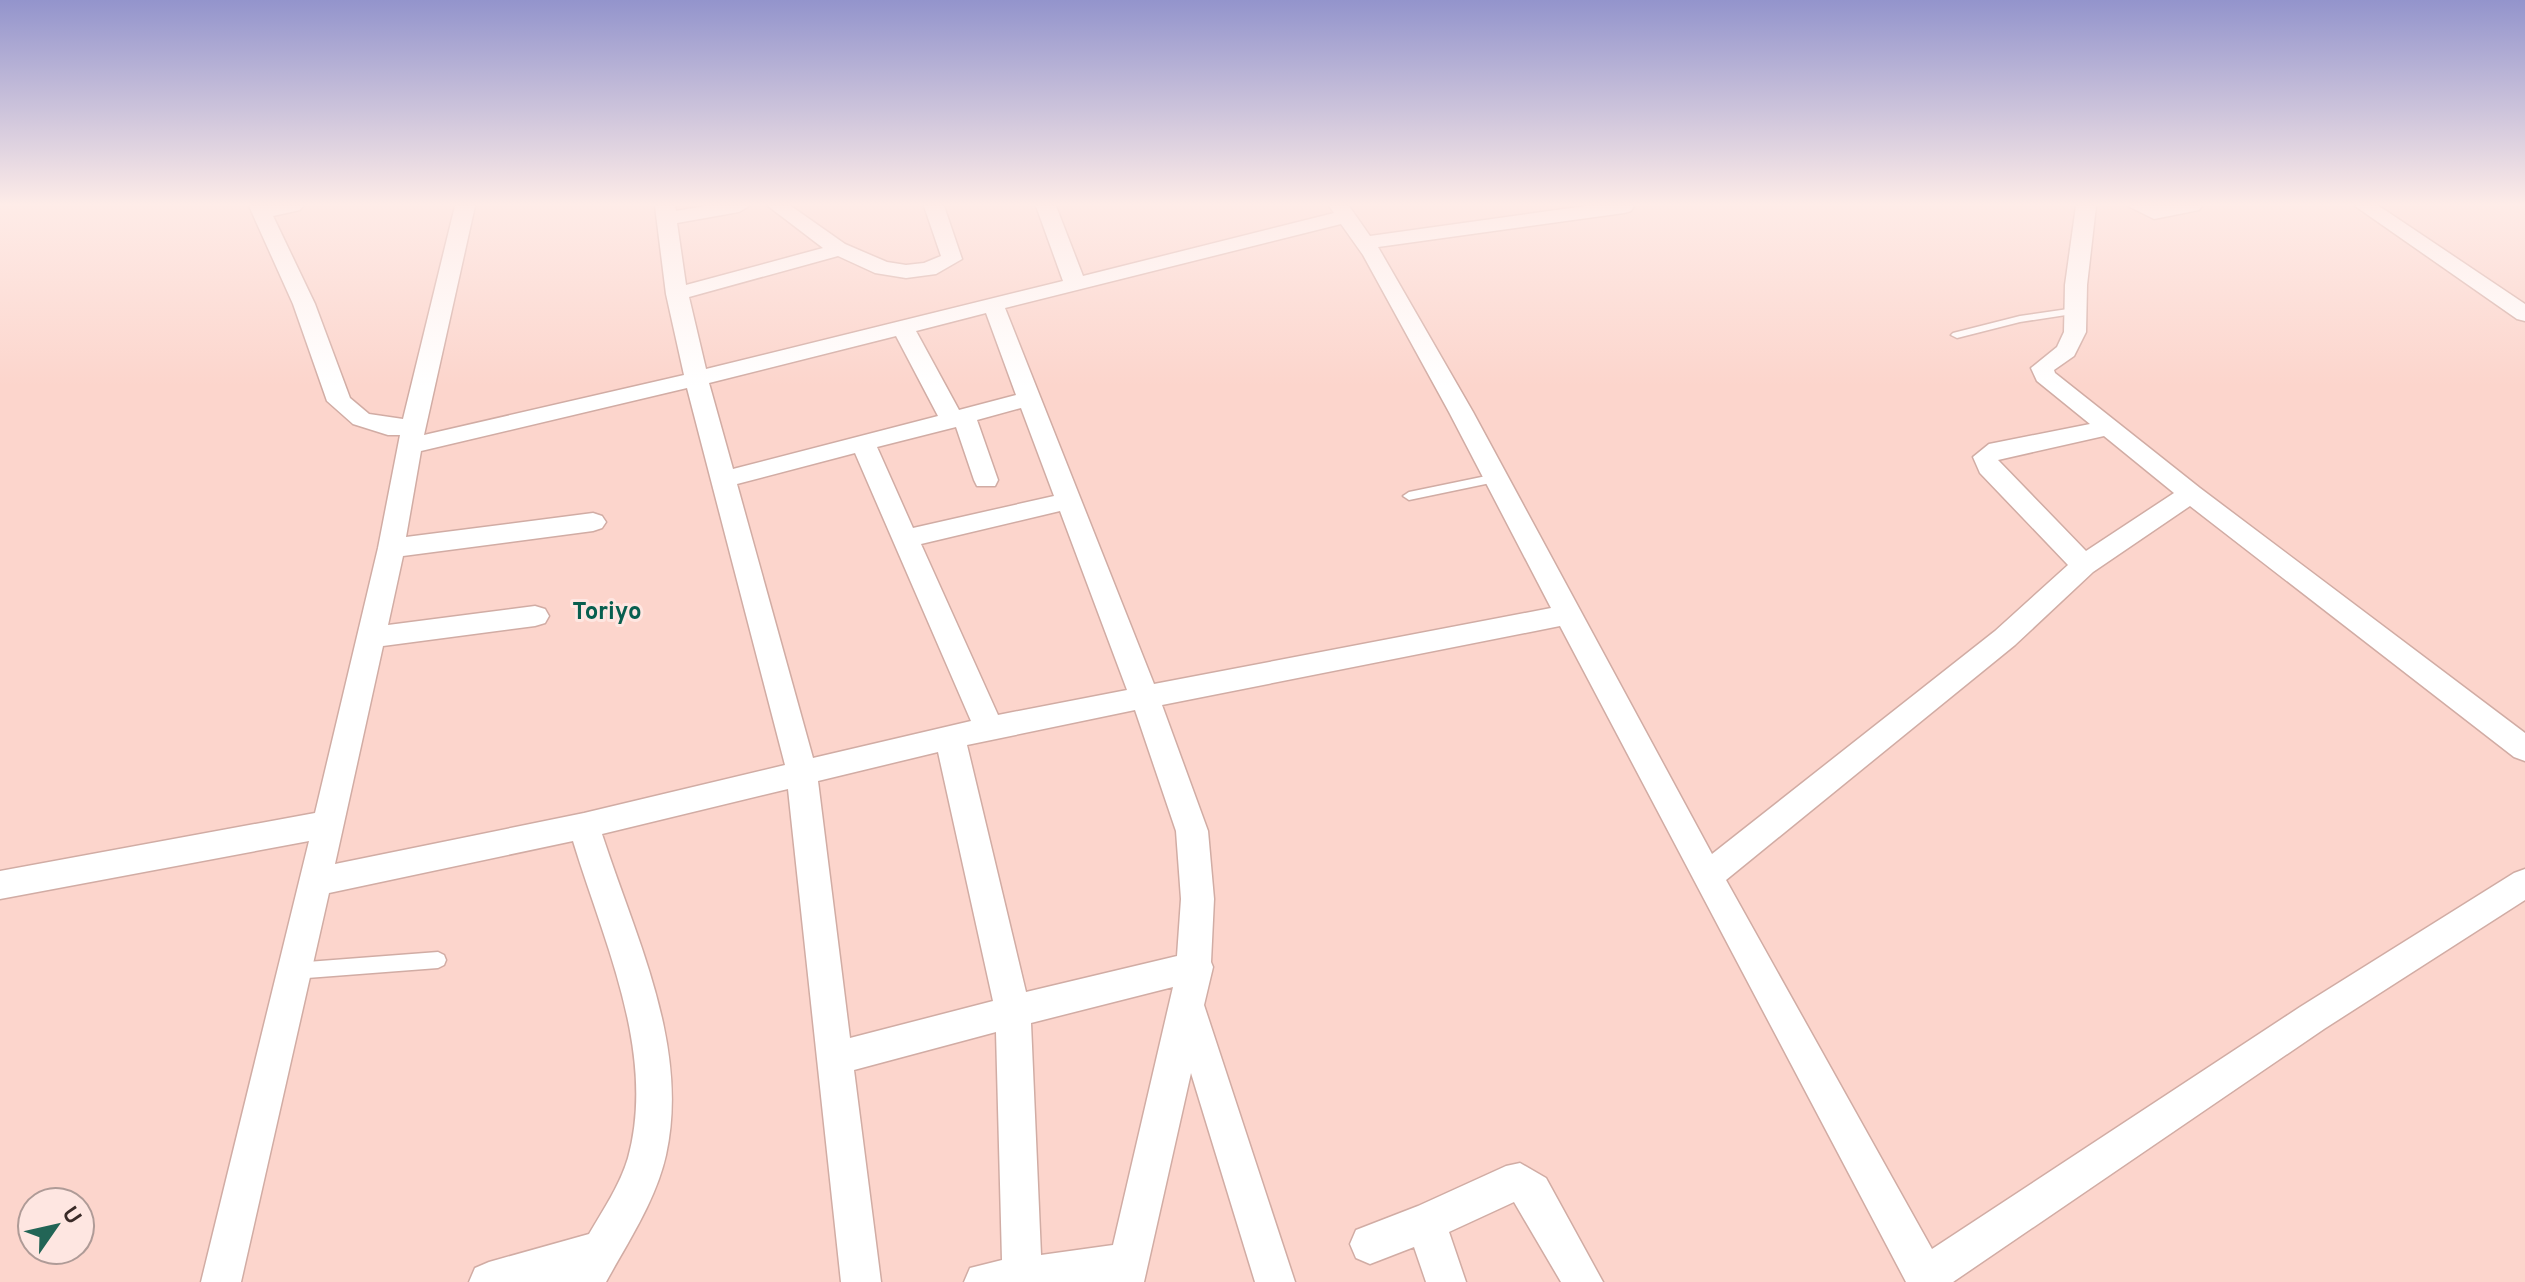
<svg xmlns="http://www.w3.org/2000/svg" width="2525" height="1282" viewBox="0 0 2525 1282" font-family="Overpass,sans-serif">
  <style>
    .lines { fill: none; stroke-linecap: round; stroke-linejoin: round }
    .service-casing { stroke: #d1aca4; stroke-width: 3 }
    .minor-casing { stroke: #d1aca4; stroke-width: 3 }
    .service { fill: #fff; fill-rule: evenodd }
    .minor { fill: #fff; fill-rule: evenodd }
    .labels { text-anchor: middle; stroke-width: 6; stroke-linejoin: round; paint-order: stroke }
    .quarter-label { font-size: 24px; font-weight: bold; fill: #075f4f; stroke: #fee6e1 }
  </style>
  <rect width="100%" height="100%" fill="#fcd5cc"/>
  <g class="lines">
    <defs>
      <path id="service" d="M2075 308 2079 309V313L2020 322 1957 338 1951 335 1953 333 2020 316Z
        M1496 474 1500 475 1502 478 1500 481 1409 500 1403 496 1409 492Z
        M438 952 444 955 446 960 444 965 438 968 294 979 288 976 285 971 288 966 294 963Z"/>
      <path id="minor" d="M249 206H303L300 210 273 216 315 304 350 398 369 414 403 419 455 206H475L424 435 684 375 666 294 655 206H675L676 211 704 206H749L739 212 677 223 686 285 823 248 768 206H791L845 244 887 262 906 265 924 263 941 256 924 206H944L962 259 936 274 906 278 875 273 838 256 689 297 706 369 1063 281 1036 206H1056L1083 276 1334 213 1329 206H1349L1370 236 1585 206H1634L1631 211 1624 213 1378 247 1473 412 1712 854 1995 631 2068 565 1980 473 1973 457 1989 444 2090 424 2037 381 2031 368 2057 347 2064 332 2065 285 2076 206H2096L2087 285 2086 332 2074 356 2054 370 2055 373 2200 488 2525 733V761L2514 757 2190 506 2093 572 2015 645 1726 880 1932 1249 2300 1007 2514 873 2525 869V900L2324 1029 1953 1282H1906L1560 626 1162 705 1208 831 1214 899 1211 962 1213 967 1204 1005 1295 1282H1255L1191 1073 1144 1282H964L970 1268 1002 1260 996 1032 854 1070 881 1282H841L788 789 602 834C635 936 690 1046 666 1155 656 1200 628 1242 606 1282H469L475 1268 489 1262 589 1234C603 1210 620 1185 628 1158 657 1053 603 940 573 841L329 893 241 1282H201L309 841 0 899V871L315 813 378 548 400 435H388L353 424 327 401 293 304ZM1341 224 1363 255 1449 412 1551 608 1154 684 1005 308ZM986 313 1016 395 959 410 916 331ZM896 336 938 416 733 469 709 383ZM687 388 785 765 584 813 335 864 383 646 535 626 545 623 549 616 545 609 535 606 388 625 403 556 593 531 602 528 606 522 602 516 593 513 406 537 421 451ZM1021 408 1054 496 913 528 877 447 956 427 974 480 977 486H995L998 480 977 420ZM2104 436 2174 493 2086 551 1998 460ZM855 453 971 721 813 758 737 484ZM1060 511 1127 690 998 715 921 544ZM1135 710 1176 831 1181 899 1177 956 1026 992 967 745ZM938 752 993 1001 850 1038 818 781ZM1173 987 1113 1245 1041 1255 1031 1023Z
        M2128 206H2202L2199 210 2154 219Z
        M2355 206H2379L2525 304V321L2517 319Z
        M1520 1163 1546 1178 1603 1282H1561L1514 1202 1449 1232 1466 1282H1426L1414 1247 1370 1264 1356 1258 1350 1244 1356 1230 1418 1206 1506 1166Z"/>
    </defs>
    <use href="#service" class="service-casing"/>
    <use href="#minor" class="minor-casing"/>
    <use href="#service" class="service"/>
    <use href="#minor" class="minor"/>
  </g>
  <linearGradient id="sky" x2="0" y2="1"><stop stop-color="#9394cc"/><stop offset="0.53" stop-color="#feece8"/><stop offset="1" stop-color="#feece8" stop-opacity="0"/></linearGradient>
  <rect width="2525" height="386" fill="url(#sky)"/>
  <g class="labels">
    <g class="quarter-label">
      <text x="607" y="619">Toriyo</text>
    </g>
  </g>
  <g transform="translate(56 1226) rotate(56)"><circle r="38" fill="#fee6e1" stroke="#af9b97" stroke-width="2"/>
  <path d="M0-6L14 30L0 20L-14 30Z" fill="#226556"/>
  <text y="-12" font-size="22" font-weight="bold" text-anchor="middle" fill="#392a27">U</text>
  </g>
</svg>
